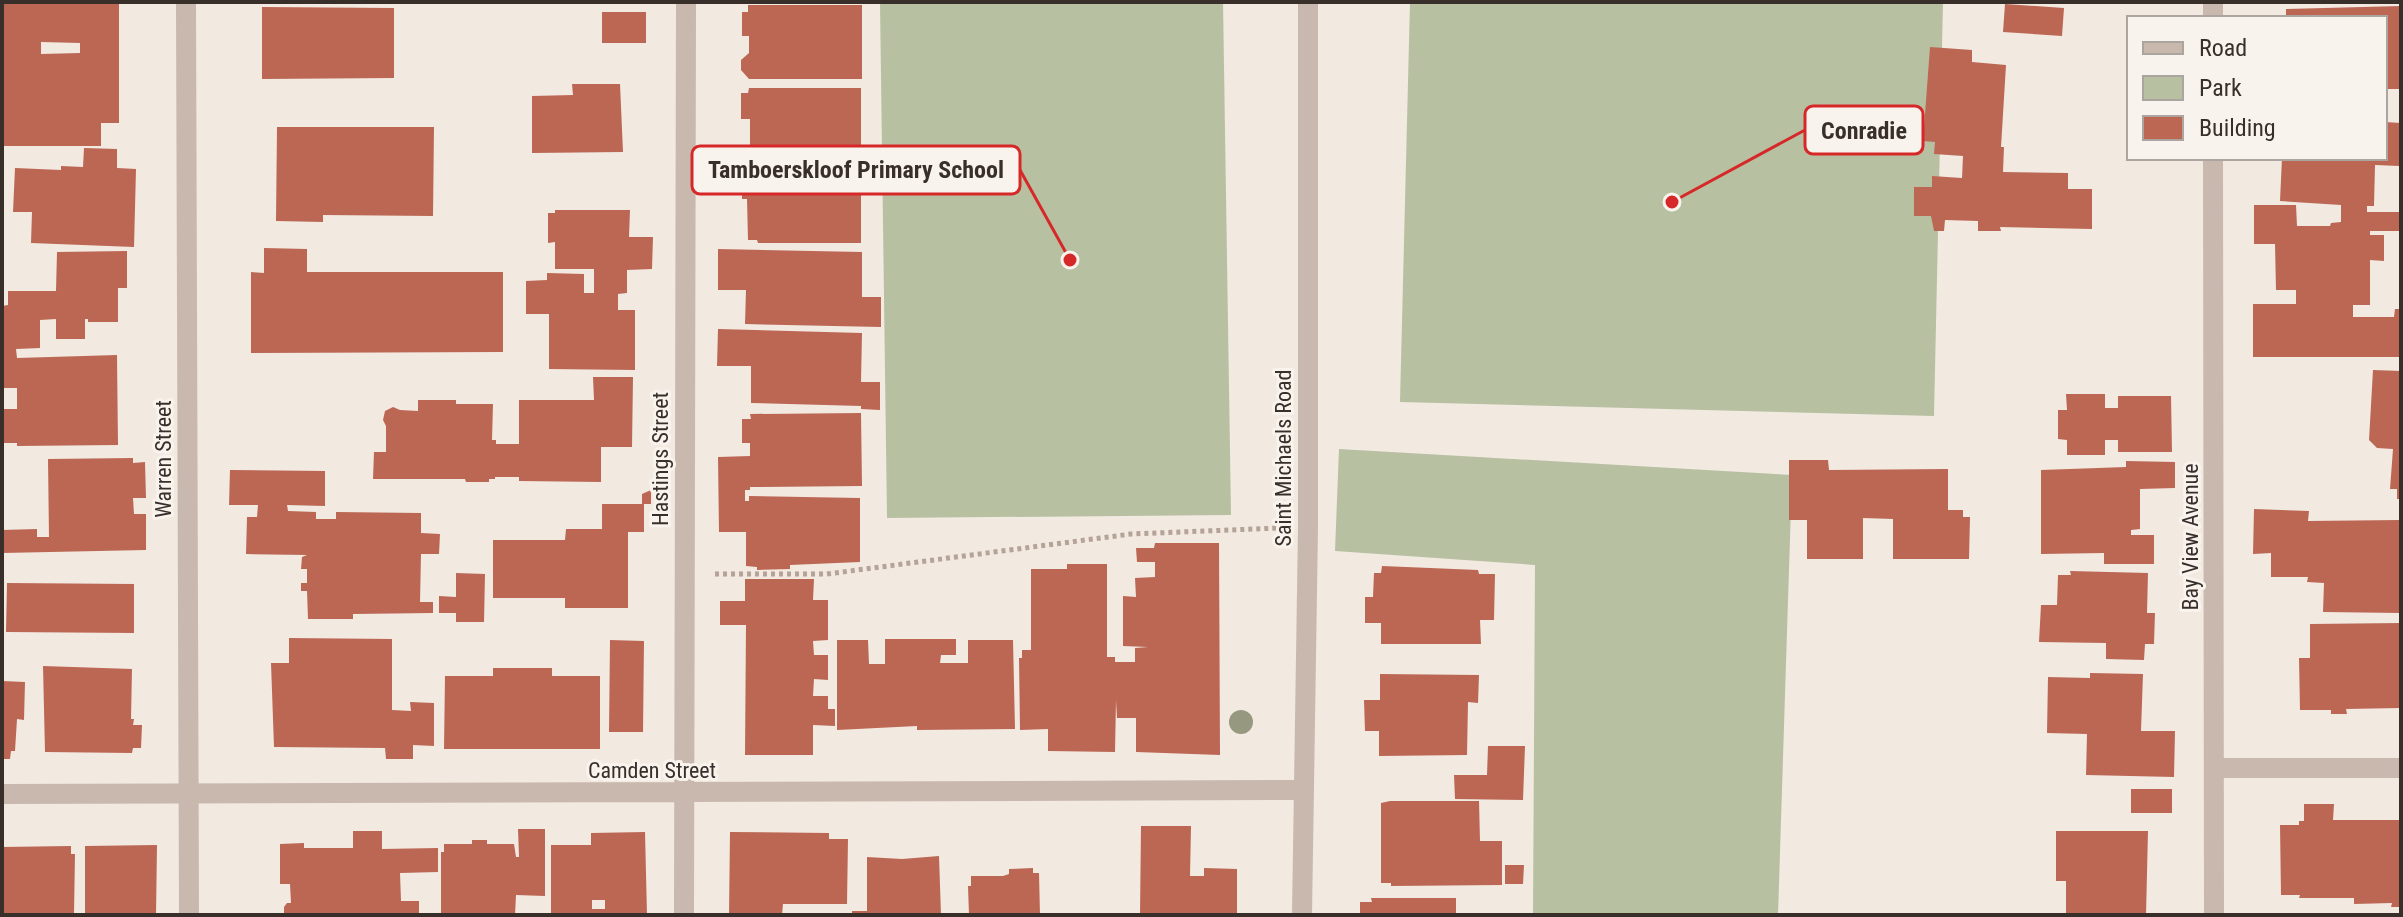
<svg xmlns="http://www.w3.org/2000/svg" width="2403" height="917" viewBox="0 0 2403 917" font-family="'Roboto Condensed',sans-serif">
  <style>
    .green { fill: #b8c0a2 }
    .building { fill: #bc6754; fill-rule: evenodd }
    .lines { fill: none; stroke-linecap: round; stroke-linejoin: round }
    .path { stroke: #b5a298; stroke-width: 5; stroke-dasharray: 4 4; stroke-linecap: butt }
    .street { stroke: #c9b8ad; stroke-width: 20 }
    .tree { fill: #969880 }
    .labels { text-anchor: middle; stroke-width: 6; stroke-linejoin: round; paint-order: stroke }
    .street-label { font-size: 22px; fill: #382f2b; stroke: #f9f3ed }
    .leader { fill: none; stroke: #d62828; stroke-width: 3 }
    .callout-dot { fill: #d62828; stroke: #f9f3ed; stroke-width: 3 }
    .callout { fill: #f9f3ed; stroke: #d62828; stroke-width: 3 }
    .callout-label { font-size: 24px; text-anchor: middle; font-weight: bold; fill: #382f2b }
  </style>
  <rect width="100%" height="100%" fill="#f2e9e1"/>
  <path class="green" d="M880 2H1223L1231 515 887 518Z
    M1410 2H1943L1934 416 1400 402Z
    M1339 449 1792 475 1778 915H1533L1535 565 1335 551Z"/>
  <path class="building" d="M2 2H119V123H101V146H2ZM41 42 80 43V53L41 54Z
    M2005 4 2064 8 2062 36 2003 32Z
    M748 5H862V79H749L741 70V60L749 53V36H742V12H748Z
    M2401 6V89H2385V18H2286V9Z
    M262 7 394 8V78L262 79Z
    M602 12H646V43H602Z
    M1930 47 1972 50V62L2006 65 2001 147H2004L2003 172 2068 173V189H2092V229L2000 227 2001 231H1978V221L1945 220 1944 231H1934L1931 216H1914V187H1932V176L1962 178 1963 156 1934 154 1935 142 1923 141Z
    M572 84H620L623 152 532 153V96L573 95Z
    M749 88H861V161H750V119H741V93H748Z
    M2385 122 2401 123 2399 166 2375 165 2374 206H2367V212H2401V231H2370V235H2384V261L2370 260V305H2353V317H2394L2395 309H2401V357H2253V304H2296V290H2276L2275 244H2254V205H2296L2297 226H2330L2331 223 2341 222V205L2280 201 2282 158H2385Z
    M277 127H434L433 216 323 215V222L276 221Z
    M84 148 117 149V168L136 169 134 247 31 243 32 212H13L15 168 61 170V166L83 167Z
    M749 168H861V243H758L757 240H748L747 199H742V173L749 172Z
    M555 210H630L629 237H653L652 269 627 270V293L618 294V310H635V370L549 369V314H526V281L547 280V273L584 274V293H594V269H555V242L548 243V213H555Z
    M264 248 307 249V272H503V352L251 353V272L264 273Z
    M718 249 862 252V297H881V327L745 324 746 290H718Z
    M127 251V288H118V322H88V319H85V339H56V319L40 320V348L16 349 17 358 117 355 118 445 17 446V443H2V409H17V388H2V306L8 305V291H56L57 252Z
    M718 329 862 333 861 382H880V410L861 409V406L751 403V366H717Z
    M2373 370 2401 371V499H2397V489H2390L2393 449 2377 448 2369 440Z
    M593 377H633L632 447H601V482L519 481V477H495V479H489V482H466L465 479H373L374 452H386V426L383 420 385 411 393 407 400 410 418 411V400H456V404H493L492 440H496V444H519V400H594Z
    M2066 394H2105V408H2118V396H2171L2172 452H2118V440H2105V455H2067V440L2058 439V410H2067Z
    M861 413 862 486 750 487V490H745V501H749V496L860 498V562L790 565V569L757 570V567L746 566V532H719L718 457 750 456V443H742V419H751L750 414Z
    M133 458V463L145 462 146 498H133L134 514H146V550L2 553V530L37 529V537H49L48 459Z
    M1789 460H1828L1829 470 1948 469V510H1963V517H1970L1969 559H1893V519L1863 518V559H1807V520H1789Z
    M2126 461 2175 462V488L2140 489V529L2131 530V535H2154V564H2104V553L2041 554V470L2126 467Z
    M230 470 325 471V506L287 505 288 511 316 512V519H336V512L421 513V533L440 534 439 554H421L420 602H433V613L353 614V619H308L307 591H301V583H307V569H301L302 557 307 555 246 554 247 517H257L258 505H229Z
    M651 490V504H644V532H628V608H565V598H493V540H565L566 529H602V504H642V494Z
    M2254 509 2309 511 2308 521 2401 520V613L2323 612 2324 583 2307 582 2308 577H2271V553L2253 554Z
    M1155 543H1219L1220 755 1136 752V718H1117L1116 700 1115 752 1048 751V729L1020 730 1019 658H1022V650H1031V569H1067V564H1107V657H1115V662H1135V648L1148 647 1123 646V596L1136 597 1135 578 1155 577V562H1137L1136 548H1154Z
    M1382 566 1478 570 1479 574H1495L1494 620H1480L1481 644H1381V623H1365V597H1373L1374 573H1381Z
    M2070 571 2148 573 2147 613H2155L2154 644H2145L2144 660 2106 659V643L2039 642 2041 605H2057L2058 575H2071Z
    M456 573 485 574 484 622H456V613H439V596L456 597Z
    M745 579H814L813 600H828V640L813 641 814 655H828V680L814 679 813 696H828V709H835V726L813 725V755H745L746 625H720V601H745Z
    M7 583 134 584V633L6 632Z
    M2401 623V708L2346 709 2347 714H2331V710H2300L2299 658H2310V624Z
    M289 638 392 639V710L411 711 410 702 434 703V746L413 745V759H386L385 748 274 747 271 663H289Z
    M885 639H956V655H941L940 663H968V640H1013L1015 729 917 730V726L837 730V640H868L869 664H885Z
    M610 640 644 641 643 732H609Z
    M43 666 132 669 131 719H134L133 725H142L141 748H133L132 753 45 752Z
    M493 668H552V676H600V749H444L445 676H493Z
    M2090 673 2143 674 2141 731H2175L2174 777 2086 775 2087 734 2047 733 2048 677 2090 678Z
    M1380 674 1479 675 1478 703 1468 702 1467 755 1379 756V731H1365L1364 700H1380Z
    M2 681 25 682 24 720 17 719 15 751H11L10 759H2Z
    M1488 746H1525L1523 800 1455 799 1454 775H1487Z
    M2131 789H2172V813H2131Z
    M1390 801H1479L1480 841H1502V885L1391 886V883H1381V803Z
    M2304 804H2334L2333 820H2401V907H2391L2392 903 2354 904V898H2299L2300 895H2281L2280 825H2299V821H2304Z
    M1141 826H1191L1190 876H1204V868L1237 869V915H1140Z
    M518 829H545V896L516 895 515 915H441V852H444V844H472V840H487V844H514L516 857H519Z
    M353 831H382V849L438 848V872L400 873 401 901H419V915H284V907L287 903H291L290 884H280V844L304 843V848H353Z
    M2056 831H2148L2146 915H2066V881H2056Z
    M645 832 647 915H551V845H591V833ZM592 900H605V909H592Z
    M730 832 829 833V839H848L847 904H783L782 915H729Z
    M157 845 156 915H85V846Z
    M71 846V854H75L74 915H2V847Z
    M939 856 941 915H852V911H867V857L902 859Z
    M1505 865H1524L1523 884H1505Z
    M1033 868V873H1039L1040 915H969L968 886H971V876H1003L1009 874V869Z
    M1371 898H1456V915H1360V902H1372Z"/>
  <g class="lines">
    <path class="path" d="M715 574H827L1131 534 1279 528"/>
    <path class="street" d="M186 2 189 915
      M2213 2V18
      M2213 158 2214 915
      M2214 768H2401
      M2 794 1303 790
      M684 915 686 2
      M1302 915 1308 527V2"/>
  </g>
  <circle class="tree" cx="1241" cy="722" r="12"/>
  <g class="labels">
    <g class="street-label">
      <text transform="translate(1283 458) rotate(-90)" y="8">Saint Michaels Road</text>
      <text transform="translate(163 459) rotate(-90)" y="8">Warren Street</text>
      <text transform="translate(660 459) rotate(-90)" y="8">Hastings Street</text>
      <text transform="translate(2190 537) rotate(-90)" y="8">Bay View Avenue</text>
      <text x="652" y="778">Camden Street</text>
    </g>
  </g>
  <path class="leader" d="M1672 202L1805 130M1070 260L1020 170"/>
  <g class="callout-dot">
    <circle cx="1672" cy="202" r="8"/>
    <circle cx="1070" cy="260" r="8"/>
  </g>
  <g class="callout">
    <rect x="1805" y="106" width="118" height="48" rx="8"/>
    <rect x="692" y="146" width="328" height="48" rx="8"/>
  </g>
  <g class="callout-label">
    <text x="1864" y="139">Conradie</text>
    <text x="856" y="178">Tamboerskloof Primary School</text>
  </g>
  <rect width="2403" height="917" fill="none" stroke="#382f2b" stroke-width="8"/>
  <rect x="2127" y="16" width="260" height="144" fill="#f9f3ed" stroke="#aca59f" stroke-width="2"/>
  <rect x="2143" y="42" width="40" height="12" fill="#c9b8ad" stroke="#aca59f" stroke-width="2"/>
  <text x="2199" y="56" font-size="24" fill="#382f2b">Road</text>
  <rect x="2143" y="76" width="40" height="24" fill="#b8c0a2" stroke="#aca59f" stroke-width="2"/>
  <text x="2199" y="96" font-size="24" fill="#382f2b">Park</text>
  <rect x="2143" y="116" width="40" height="24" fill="#bc6754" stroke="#aca59f" stroke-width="2"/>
  <text x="2199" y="136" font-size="24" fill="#382f2b">Building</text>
</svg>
